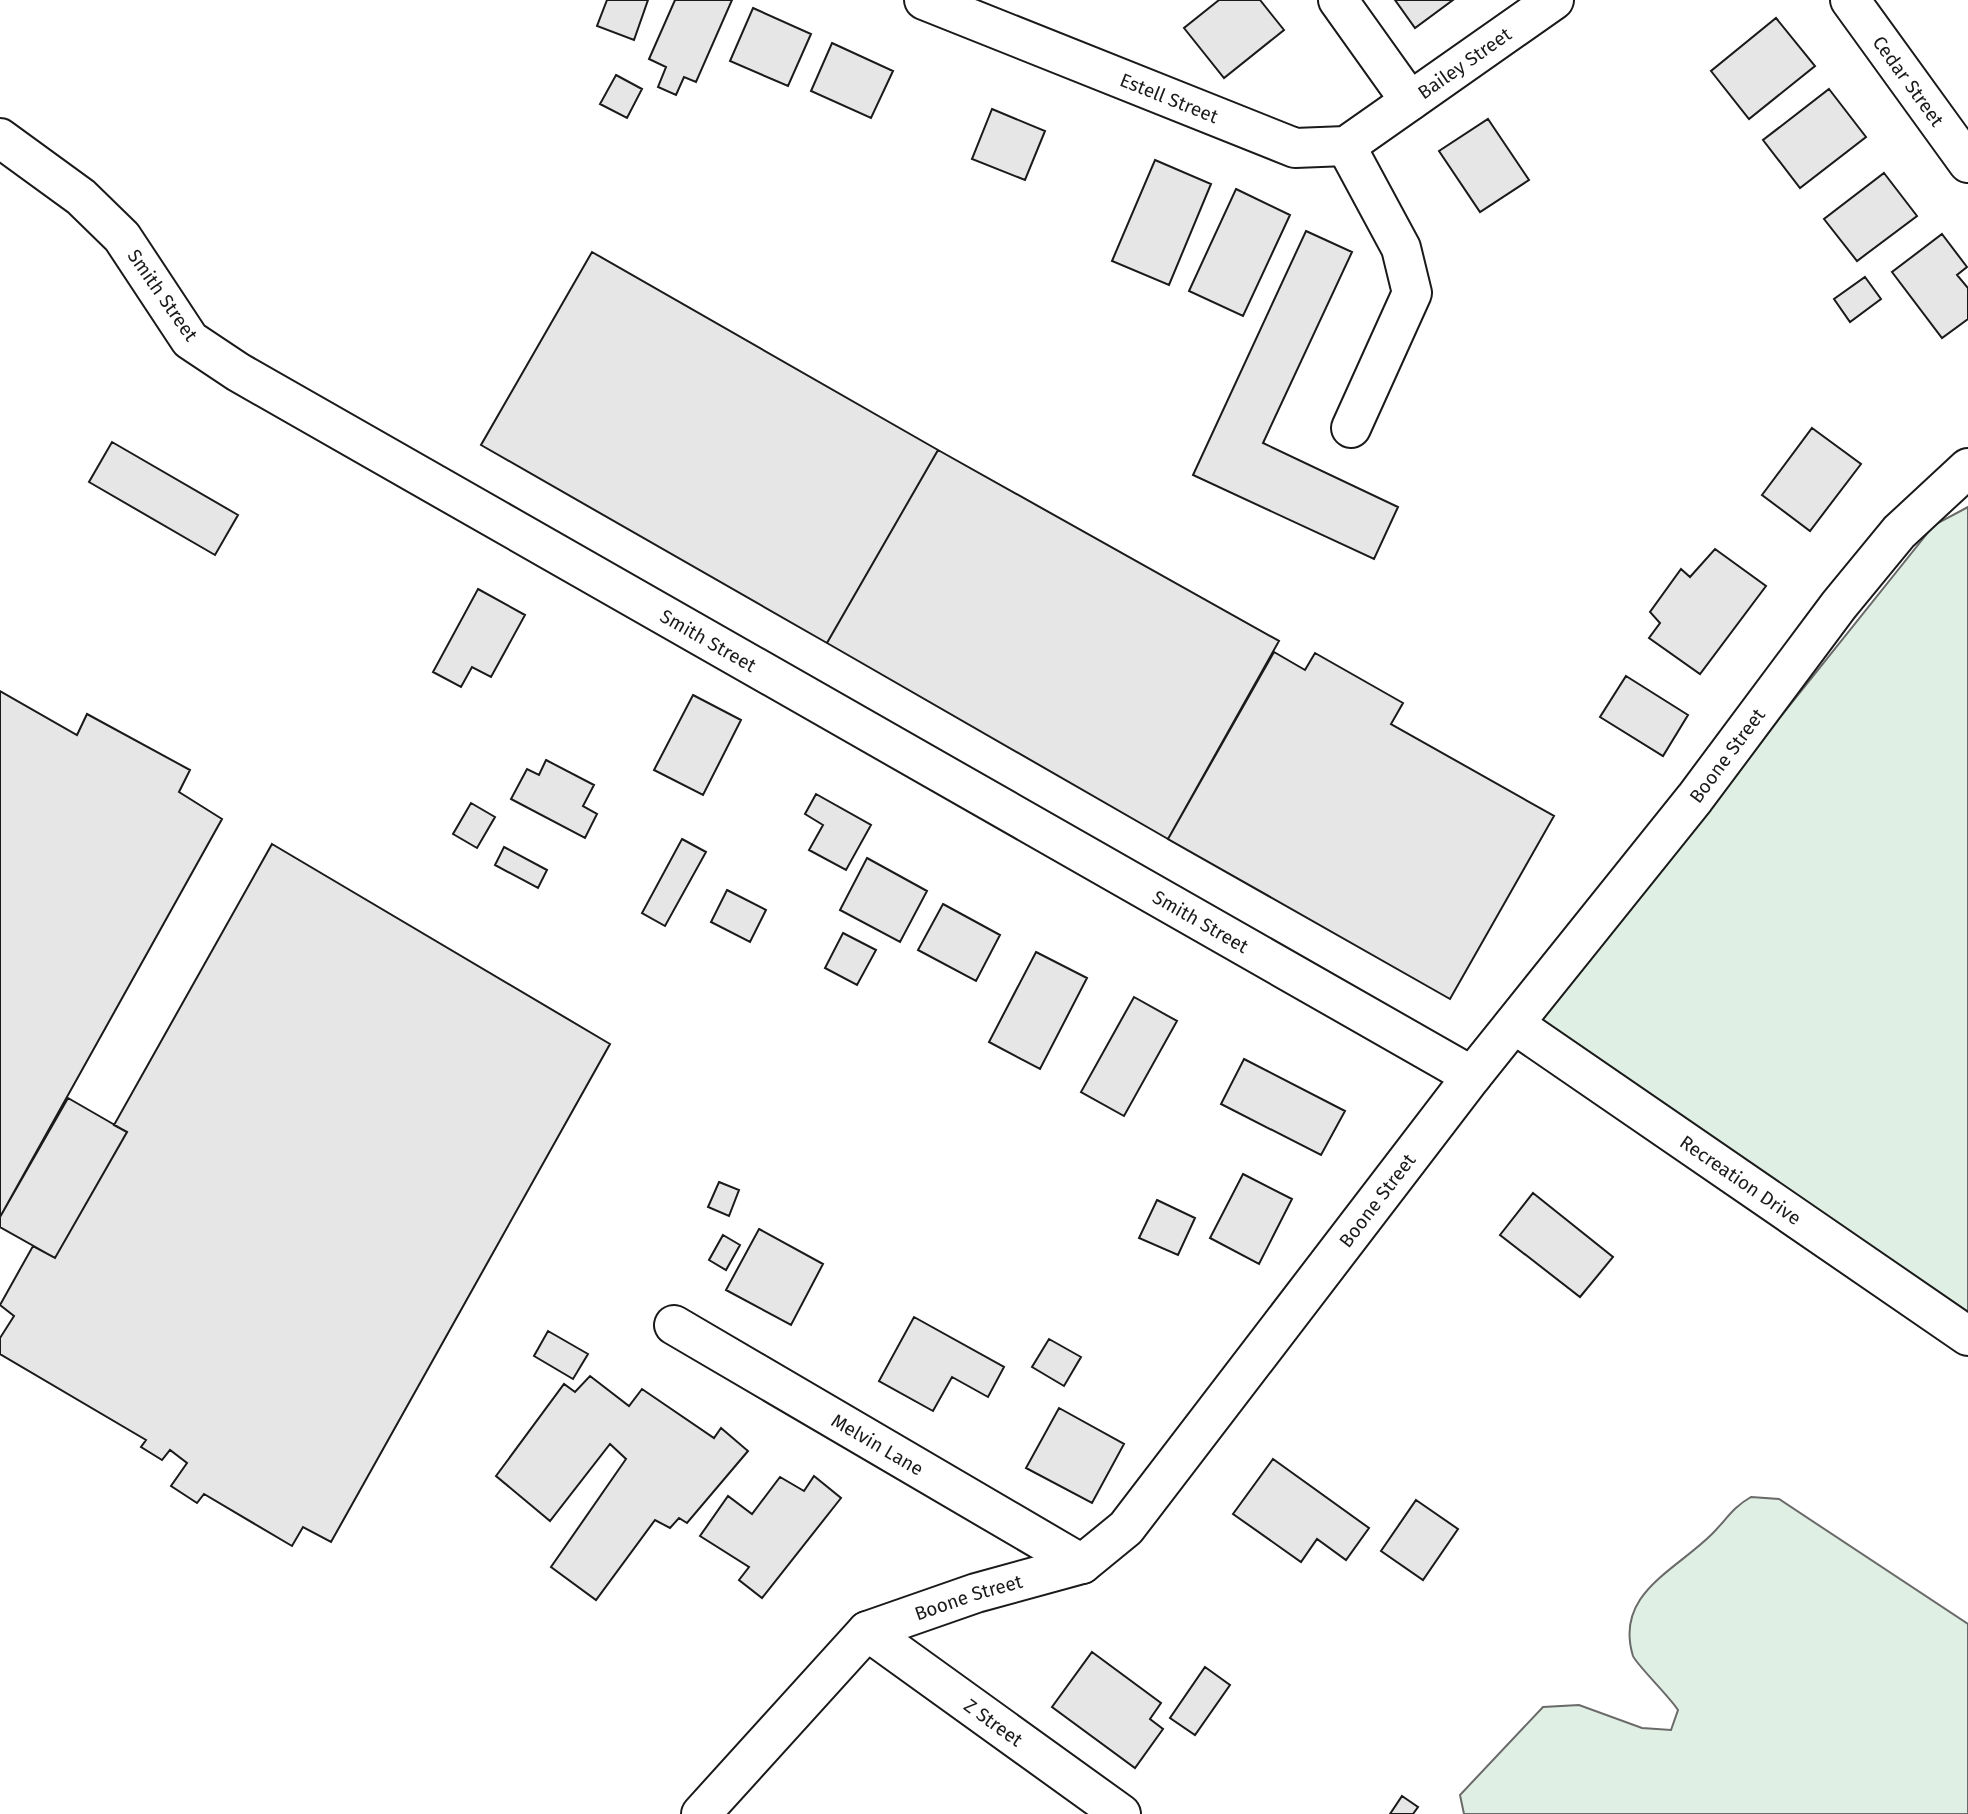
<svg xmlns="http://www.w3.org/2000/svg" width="1968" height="1814" viewBox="0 0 1968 1814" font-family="'Fira Sans',sans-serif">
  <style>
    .green { fill: #e0efe3; stroke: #6a6a6a; stroke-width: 2 }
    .building { fill: #e6e6e6; stroke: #1a1a1a; stroke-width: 2 }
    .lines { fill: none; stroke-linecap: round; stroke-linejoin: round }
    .minor-casing { stroke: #1a1a1a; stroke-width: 42 }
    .minor { stroke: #fff; stroke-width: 38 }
    .labels { text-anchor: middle; stroke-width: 5; stroke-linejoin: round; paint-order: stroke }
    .street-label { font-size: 19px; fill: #1a1a1a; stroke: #fff }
  </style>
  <rect width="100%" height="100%" fill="#fff"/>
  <path class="green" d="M1968 507V1316L1537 1021 1934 525Z
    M1751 1497 1779 1499 1968 1624V1814H1464L1460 1795 1543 1707 1579 1705 1642 1728 1671 1730 1678 1710C1670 1697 1636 1664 1633 1656 1614 1594 1675 1571 1712 1534 1726 1520 1733 1507 1751 1497Z"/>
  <path class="building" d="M607 0H648L634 40 597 26Z
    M675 0H732L696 82 684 77 676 95 658 87 666 67 649 59Z
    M1219 0H1260L1284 30 1224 78 1184 28Z
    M1395 0H1453L1415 28Z
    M753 8 811 34 788 86 730 61Z
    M1776 18 1815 66 1749 119 1711 71Z
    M832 43 893 71 871 118 811 91Z
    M616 75 642 89 627 118 600 104Z
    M1829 89 1866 137 1800 188 1763 140Z
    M992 109 1045 131 1025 180 972 159Z
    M1488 119 1529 180 1480 212 1439 151Z
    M1155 160 1211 184 1169 285 1112 261Z
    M1884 173 1917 216 1857 261 1824 219Z
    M1236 189 1290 215 1243 316 1189 291Z
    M1306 231 1352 252 1263 443 1398 507 1374 559 1193 475Z
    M1942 234 1967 267 1957 275 1968 288V319L1942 338 1892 272Z
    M592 252 938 450 827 643 481 445Z
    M1865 277 1881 299 1850 322 1834 299Z
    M1812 428 1861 464 1810 531 1762 495Z
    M112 442 238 515 215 555 89 482Z
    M938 450 1279 641 1168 839 827 643Z
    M1715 549 1766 586 1700 674 1649 638 1660 623 1650 612 1681 569 1690 577Z
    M478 589 525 615 491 677 472 667 461 687 433 672Z
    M1274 652 1305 670 1315 653 1403 703 1391 724 1554 816 1450 999 1168 839Z
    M1626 676 1688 715 1663 756 1600 717Z
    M0 691 77 735 87 714 190 770 179 792 222 819 0 1217Z
    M693 695 741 720 703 795 654 770Z
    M546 760 594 785 583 806 597 814 585 838 511 799 527 769 539 775Z
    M816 794 871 825 846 870 809 850 823 825 805 814Z
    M471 803 495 817 477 848 453 834Z
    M682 839 706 852 665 926 642 913Z
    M272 844 610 1044 331 1542 303 1527 292 1546 204 1494 197 1503 171 1486 187 1463 170 1450 162 1460 141 1447 146 1440 0 1354V1338L14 1316 0 1305 33 1246 55 1258 127 1132 114 1125Z
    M504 847 547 870 538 888 495 865Z
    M867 858 927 891 900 942 840 910Z
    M727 890 766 910 750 942 711 922Z
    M943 904 1000 935 976 981 918 950Z
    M843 933 876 950 857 985 825 968Z
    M1036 952 1087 978 1040 1069 989 1042Z
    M1134 997 1177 1021 1124 1116 1081 1092Z
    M1244 1059 1345 1111 1321 1155 1221 1104Z
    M68 1098 127 1132 55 1258 0 1227V1217Z
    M1243 1174 1292 1199 1259 1264 1210 1238Z
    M719 1182 739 1190 729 1216 708 1207Z
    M1533 1193 1613 1257 1580 1297 1500 1235Z
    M1157 1200 1195 1218 1178 1255 1139 1238Z
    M759 1229 823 1264 791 1325 726 1290Z
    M723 1235 740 1245 726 1270 709 1260Z
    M914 1317 1004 1367 988 1397 952 1377 933 1411 879 1381Z
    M548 1331 588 1354 573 1379 534 1356Z
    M1049 1339 1081 1357 1064 1386 1032 1367Z
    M590 1376 629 1406 642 1389 714 1438 721 1428 748 1451 687 1523 679 1518 670 1528 655 1520 596 1600 551 1567 626 1459 610 1444 550 1521 496 1476 564 1384 575 1392Z
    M1059 1408 1124 1444 1092 1503 1026 1468Z
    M1273 1459 1369 1528 1346 1560 1317 1539 1301 1562 1233 1514Z
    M814 1476 841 1498 762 1598 739 1580 749 1567 700 1536 728 1496 752 1514 780 1477 804 1491Z
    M1416 1500 1458 1529 1423 1580 1381 1551Z
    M1092 1652 1161 1703 1150 1719 1163 1729 1135 1768 1052 1707Z
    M1205 1667 1230 1685 1195 1735 1170 1718Z
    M1402 1796 1418 1807 1413 1814H1390Z"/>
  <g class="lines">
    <defs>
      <g id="minor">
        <path id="s1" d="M924 0 1295 148 1346 146 1554 0"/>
        <path d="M1338 0 1410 101"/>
        <path id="s2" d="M1850 0 1968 163"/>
        <path id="s3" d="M0 138 81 197 122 237 190 340 238 372 1472 1076"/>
        <path d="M1346 146 1401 248 1412 293 1351 428"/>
        <path id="s4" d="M1514 1024 1968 1336"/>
        <path id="s5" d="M674 1325 1082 1564"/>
        <path id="s6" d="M867 1631 1121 1814"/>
        <path id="s7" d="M701 1814 867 1631 976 1593 1082 1564 1126 1528 1472 1076 1695 798 1839 605 1899 532 1968 468"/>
      </g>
    </defs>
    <use href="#minor" class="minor-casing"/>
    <use href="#minor" class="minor"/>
  </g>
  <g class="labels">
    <g class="street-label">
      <text dy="7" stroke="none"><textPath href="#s1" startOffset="595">Bailey Street</textPath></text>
      <text dy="7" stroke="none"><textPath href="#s2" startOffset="100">Cedar Street</textPath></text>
      <text dy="7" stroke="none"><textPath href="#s1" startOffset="264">Estell Street</textPath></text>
      <text transform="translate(163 295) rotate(55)" y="7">Smith Street</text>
      <text dy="7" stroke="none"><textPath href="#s3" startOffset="880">Smith Street</textPath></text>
      <text dy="7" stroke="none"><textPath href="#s7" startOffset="1508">Boone Street</textPath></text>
      <text dy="7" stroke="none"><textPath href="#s3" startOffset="1447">Smith Street</textPath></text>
      <text dy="7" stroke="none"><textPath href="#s4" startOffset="275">Recreation Drive</textPath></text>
      <text dy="7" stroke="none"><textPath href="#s7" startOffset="942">Boone Street</textPath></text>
      <text dy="7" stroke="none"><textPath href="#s5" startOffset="236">Melvin Lane</textPath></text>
      <text dy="7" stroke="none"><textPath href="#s7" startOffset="354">Boone Street</textPath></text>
      <text dy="7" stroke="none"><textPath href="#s6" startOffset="156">Z Street</textPath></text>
    </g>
  </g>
</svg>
